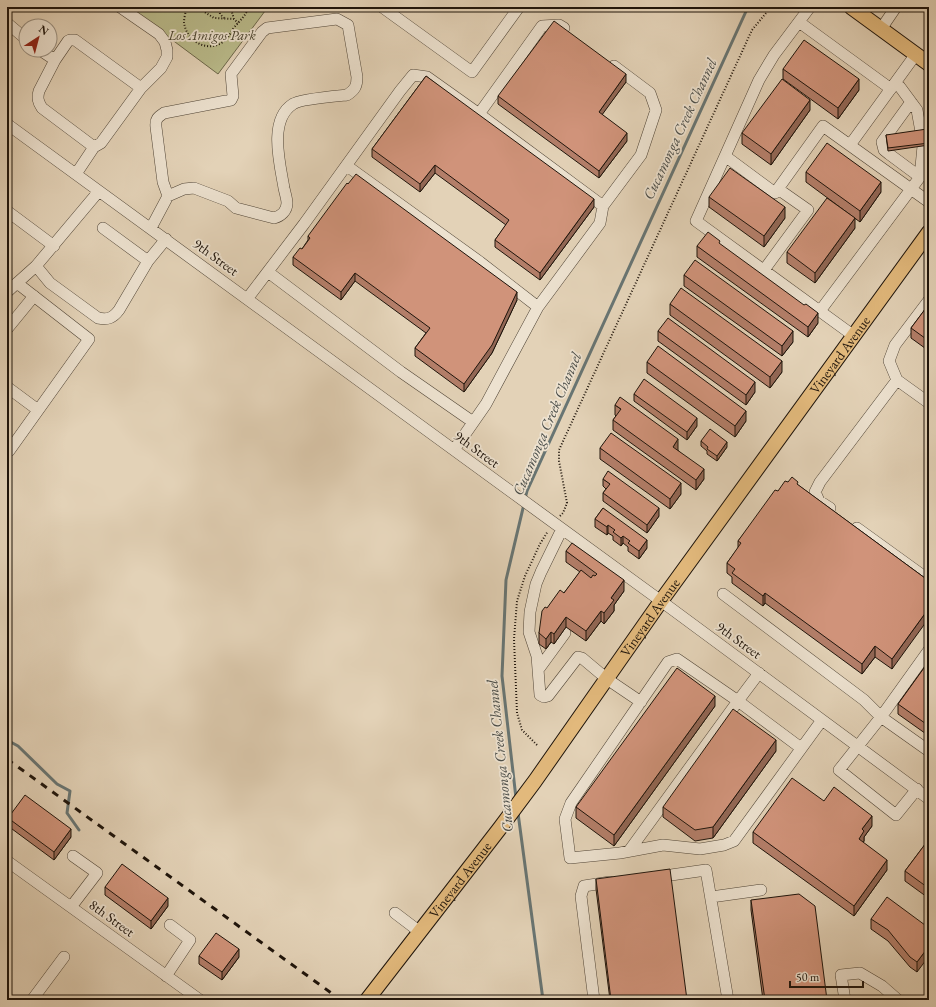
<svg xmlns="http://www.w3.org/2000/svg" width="936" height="1007" viewBox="0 0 936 1007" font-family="'EB Garamond',serif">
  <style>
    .green { fill: #b9ba8a; stroke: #6c674a }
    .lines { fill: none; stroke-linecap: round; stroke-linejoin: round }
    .stream { stroke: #687573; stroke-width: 3 }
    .minor-casing { stroke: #4f4436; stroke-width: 12 }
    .major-casing { stroke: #1e140b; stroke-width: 16 }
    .path { stroke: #1e140b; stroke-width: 2; stroke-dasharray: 1 2; stroke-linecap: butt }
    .minor { stroke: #ede2d0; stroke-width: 11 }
    .major { stroke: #e2b97c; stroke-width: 14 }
    .rail { stroke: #1e140b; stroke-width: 3; stroke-dasharray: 7 7; stroke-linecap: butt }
    .wall { fill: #b37e69; stroke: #1e140b }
    .shaded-wall { fill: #926755; stroke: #1e140b }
    .building { fill: #d0937a; stroke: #1e140b }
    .labels { text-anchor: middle; stroke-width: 3.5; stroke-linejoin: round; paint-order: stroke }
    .park-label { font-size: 14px; font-style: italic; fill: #4c4631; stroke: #ede2d0 }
    .street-label { font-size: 14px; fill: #1e140b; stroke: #ede2d0 }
    .water-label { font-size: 15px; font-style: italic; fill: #494c48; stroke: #ede2d0 }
  </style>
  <rect width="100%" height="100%" fill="#e3d2b7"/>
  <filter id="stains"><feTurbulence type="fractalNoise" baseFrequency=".005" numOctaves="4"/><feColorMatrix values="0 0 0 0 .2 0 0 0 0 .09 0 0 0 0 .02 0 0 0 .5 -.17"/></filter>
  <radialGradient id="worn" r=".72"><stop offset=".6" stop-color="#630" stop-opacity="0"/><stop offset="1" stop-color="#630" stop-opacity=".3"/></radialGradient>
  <path class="green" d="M128 7H268L218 74Z"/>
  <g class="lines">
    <path class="stream" d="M525 499 527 491 748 7
      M7 740 18 746 57 784 70 791 67 813 79 830
      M516 798 502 676 506 580 524 504
      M518 813 543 1000"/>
    <defs>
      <path id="minor" d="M382 7 472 72 519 7
        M810 7 774 55 759 80 696 221 854 336
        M799 22 891 89
        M7 23 26 39
        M564 28 559 25 542 26 479 114 603 206
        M881 29 896 7
        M40 50 55 60 39 91C37 98 38 102 42 108L94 147 76 174
        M55 60 68 41 70 40H75L141 88
        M911 102 882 142 884 150 889 154 920 177
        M7 124 661 601 929 799
        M850 145 916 54
        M94 147 101 143 141 88 161 68 167 57V50L165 42 159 34 120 7
        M725 156 775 193 823 126 929 202
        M347 166 480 262 538 307
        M7 211 54 246
        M103 228 148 261
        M151 228 168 196 184 189 194 188 228 201 236 208 274 218C281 216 287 211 287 203 287 199 285 193 284 188 280 164 268 120 293 104 300 99 337 96 347 95 355 90 357 86 357 77L348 25 337 19 267 28 262 32 231 74 233 96 231 100 164 113C158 117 155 119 156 127L163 182 168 196
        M36 266 50 283 98 318C108 320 113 318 119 310L148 261 166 239
        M764 270 808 210 778 189
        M268 272 401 372 473 422
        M7 292 36 266 99 191
        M247 299 304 224 400 91 413 75 427 77 479 114
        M820 311 920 177 923 146 921 132 917 110 900 87 895 83
        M7 329 34 296
        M897 380 929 403
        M7 387 38 410
        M454 450 486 404 538 307 600 223 603 206 641 155 656 110 650 93 614 66
        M7 452 9 451 89 339 17 283
        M830 508 819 501 815 492 820 482 897 380 889 361 895 345 929 300
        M857 528 929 580
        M562 529 541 572 536 584 530 612 529 632 537 656 540 695 544 697 548 696 578 657 582 658 607 679 641 702
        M723 594 864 700 881 717 929 751
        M538 670 565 633
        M759 673 738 701 677 659 668 662 571 803 565 819 570 858 620 853 663 845 700 849 724 845 734 841 822 720
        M917 789 896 815 839 770 881 717 929 650
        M629 851 738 701 801 748
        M7 861 200 1000
        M657 877 706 870 728 1000
        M711 897 761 890
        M71 907 97 873 73 856
        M395 913 420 932
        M166 976 190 940 170 925
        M32 1000 64 957
        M594 1000 581 896 584 886 610 882
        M845 1000 841 975 860 973 882 986 898 1000"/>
      <g id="major">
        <path d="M851 7 929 64"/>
        <path id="s1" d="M367 1000 500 828 535 781 661 601 929 232"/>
      </g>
    </defs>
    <use href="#minor" class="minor-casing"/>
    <use href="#major" class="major-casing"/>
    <path class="path" d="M186 7C186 12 184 18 184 22 186 41 207 53 223 42 228 38 230 34 233 29 239 21 245 17 249 7
      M191 7 203 11 214 18 234 19
      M219 7 220 14 224 18
      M226 7 231 9 234 19 238 23
      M560 516 563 513 567 503 559 461V450L752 30 771 7
      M537 745 522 730 517 713 514 639 517 601 525 576 540 544 548 531"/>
    <use href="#minor" class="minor"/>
    <use href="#major" class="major"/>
    <path class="rail" d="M7 759 341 1000"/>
  </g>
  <path class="wall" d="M783 69 859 90 838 119 783 79Z
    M426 76 594 207 540 280 495 247V240L506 225 435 173 420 192 372 157V149Z
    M626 82 602 114 627 141 599 178 498 104V96Z
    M810 110 771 165 742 144V133Z
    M886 135 929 139V145L888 151Z
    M806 172 881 192 860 222 806 182Z
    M709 197 785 218 764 247 709 207Z
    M855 228 815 283 787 263V252Z
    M308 236 517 300 492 353 464 392 415 356V348L426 333 355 281 341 300 293 265V257L302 249 308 240Z
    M697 246 818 323 808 337 697 257Z
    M684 275 793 342 782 356 684 286Z
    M670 304 782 372 770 388 670 315Z
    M929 304V351L911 338V328Z
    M658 331 755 392 746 405 658 341Z
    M647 362 746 421 735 437 647 373Z
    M929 362V379L926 377V366Z
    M634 394 697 426 687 440 634 401Z
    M615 405 678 450 704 479 696 490 613 430V420L616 416 615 415Z
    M701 441 727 447 717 461 707 454V451L701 446Z
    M600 448 681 494 670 509 600 459Z
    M603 479 659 516 647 533 603 501V493L606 489 603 486Z
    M788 482 798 485 929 581 892 669 875 657 862 674 765 603 763 606 732 583V577L727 573V563L738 548V541L778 491Z
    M603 508 647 548 639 559 628 551V547L623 543 621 546 613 540V536L608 533 607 535 595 527V519Z
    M566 551 624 591 614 605V611L604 624 601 621 586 641 566 627 554 644 551 642 546 649 539 644V633L547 608 564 593 580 572 566 562Z
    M929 661V736L898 714V704Z
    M715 706 614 846 576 818V807Z
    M776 751 713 838 695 841 663 817V807Z
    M824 801 872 826 864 837V841L863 843 887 870 854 916 753 843V832Z
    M8 818 71 837 54 860 8 826Z
    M929 839 927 897 905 881V871Z
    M596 879 687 1000H610L596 889Z
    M105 887 168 906 151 929 105 895Z
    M751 900 827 1000H763L751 910Z
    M871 919 929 928 917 972 910 967 888 941 871 929Z
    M199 956 239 957 222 980 199 964Z"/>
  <path class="shaded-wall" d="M626 74V82L599 119V112Z
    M859 79V90L838 119V108Z
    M810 100V110L771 165V154Z
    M627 133V141L599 178V171Z
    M435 165V173L420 192V184Z
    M881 182V192L860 222V211Z
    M594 199V207L540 280V273Z
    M785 207V218L764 247V236Z
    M855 218V228L815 283V273Z
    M355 273V281L341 300V292Z
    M517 292V300L492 353 464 392V384Z
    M818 313V323L808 337V327Z
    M793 331V342L782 356V346Z
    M782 361V372L770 388V377Z
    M755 382V392L746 405V395Z
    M746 411V421L735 437V426Z
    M697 418V426L687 440V432Z
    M678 439V450L673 457V447Z
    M727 442V447L717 461V456Z
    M704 469V479L696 490V480Z
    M681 483V494L670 509V499Z
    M659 508V516L647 533V525Z
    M608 525V533L607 535V527Z
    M623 536V543L621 546V538Z
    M647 540V548L639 559V551Z
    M624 580V591L614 605V611L604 624V613L611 598Z
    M765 593V603L763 606V596Z
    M929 608V618L892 669V659Z
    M601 611V621L586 641V631Z
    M566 617V627L554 644V634Z
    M551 632V642L546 649V639Z
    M875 646V657L862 674V664Z
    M715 696V706L614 846V835Z
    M776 740V751L713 838V827Z
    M872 816V826L864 837V841L859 849V839L862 829Z
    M71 829V837L54 860V852Z
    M887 860V870L854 916V906Z
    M929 884V895L927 897V887Z
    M168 898V906L151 929V921Z
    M929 946V956L917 972V962Z
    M239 949V957L222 980V972Z"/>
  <path class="building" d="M554 21 626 74 599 112 627 133 599 171 498 96Z
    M804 40 859 79 838 108 783 69Z
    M426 76 594 199 540 273 495 240 509 220 435 165 420 184 372 149Z
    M782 79 810 100 771 154 742 133Z
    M927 129 929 143 888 148 886 135Z
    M827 143 881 182 860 211 806 172Z
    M730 168 785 207 764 236 709 197Z
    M356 174 517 292 492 345 464 384 415 348 430 328 355 273 341 292 293 257 300 248 302 249 310 238 308 236 347 183 348 184Z
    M827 198 855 218 815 273 787 252Z
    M708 232 720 241 719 243 804 305 806 304 818 313 808 327 697 246Z
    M695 260 793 331 782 346 684 275Z
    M681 288 782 361 770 377 670 304Z
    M929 304V341L911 328Z
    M668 318 755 382 746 395 658 331Z
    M658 346 746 411 735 426 647 362Z
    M929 362V369L926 366Z
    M644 379 697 418 687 432 634 394Z
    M620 397 678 439 673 447 704 469 696 480 613 420 621 409 615 405Z
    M710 429 727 442 717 456 707 449 708 447 701 441Z
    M611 433 681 483 670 499 600 448Z
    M608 471 659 508 647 525 603 493 610 484 603 479Z
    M792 477 798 482 797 484 929 581V608L892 659 875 646 862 664 765 593 763 596 732 573 735 569 727 563 741 543 738 541 775 490 778 491 785 481 788 482Z
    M603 508 647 540 639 551 628 543 630 541 623 536 621 538 613 532 615 530 608 525 607 527 595 519Z
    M572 543 624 580 611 598 614 600 604 613 601 611 586 631 566 617 554 634 551 632 546 639 539 633 542 611 545 607 547 608 560 590 564 593 581 570 591 578 593 575 595 576 597 574 566 551Z
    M929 661V726L898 704Z
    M677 668 715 696 614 835 576 807Z
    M733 709 776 740 713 827 695 830 663 807Z
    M792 778 824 801 834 787 872 816 862 829 864 831 859 839 887 860 854 906 753 832Z
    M25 795 71 829 54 852 8 818Z
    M929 839V884L927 887 905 871Z
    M122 864 168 898 151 921 105 887Z
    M670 869 687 1000H611L596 879Z
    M799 894 815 906 827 1000H765L751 900Z
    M887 897 929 928V946L917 962 910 957 888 930 871 919Z
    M216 933 239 949 222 972 199 956Z"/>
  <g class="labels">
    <g class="park-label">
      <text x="212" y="40">Los Amigos Park</text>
    </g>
    <g class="street-label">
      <text transform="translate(216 257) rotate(36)" y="5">9th Street</text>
      <text dy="5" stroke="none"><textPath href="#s1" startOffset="800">Vineyard Avenue</textPath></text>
      <text transform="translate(477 449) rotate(36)" y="5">9th Street</text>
      <text dy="5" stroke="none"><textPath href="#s1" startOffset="476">Vineyard Avenue</textPath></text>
      <text transform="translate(739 640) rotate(36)" y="5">9th Street</text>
      <text dy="5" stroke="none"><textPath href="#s1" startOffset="152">Vineyard Avenue</textPath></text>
      <text transform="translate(112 918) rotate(36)" y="5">8th Street</text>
    </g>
    <g class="water-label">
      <text transform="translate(680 129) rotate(-65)" y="5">Cucamonga Creek Channel</text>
      <text transform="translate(547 424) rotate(-67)" y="5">Cucamonga Creek Channel</text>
      <text transform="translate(500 756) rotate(-96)" y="5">Cucamonga Creek Channel</text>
    </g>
  </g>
  <rect width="936" height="1007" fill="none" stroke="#e3d2b7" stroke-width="24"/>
  <rect x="8" y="8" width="920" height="991" fill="none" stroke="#1e140b" stroke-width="2"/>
  <rect x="12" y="12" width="912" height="983" fill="none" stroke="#1e140b"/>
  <g transform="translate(38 38) rotate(36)"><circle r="19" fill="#ede2d0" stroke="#9a9081"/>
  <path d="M0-3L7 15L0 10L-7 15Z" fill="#8f2418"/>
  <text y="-6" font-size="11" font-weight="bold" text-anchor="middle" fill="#1e140b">N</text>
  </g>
  <path d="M790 981v6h73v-6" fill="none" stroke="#1e140b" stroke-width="2"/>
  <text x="796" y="981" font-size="12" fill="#1e140b" stroke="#ede2d0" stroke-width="3" paint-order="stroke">50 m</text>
  <rect width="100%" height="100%" filter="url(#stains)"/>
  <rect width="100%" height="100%" fill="url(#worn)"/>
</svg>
